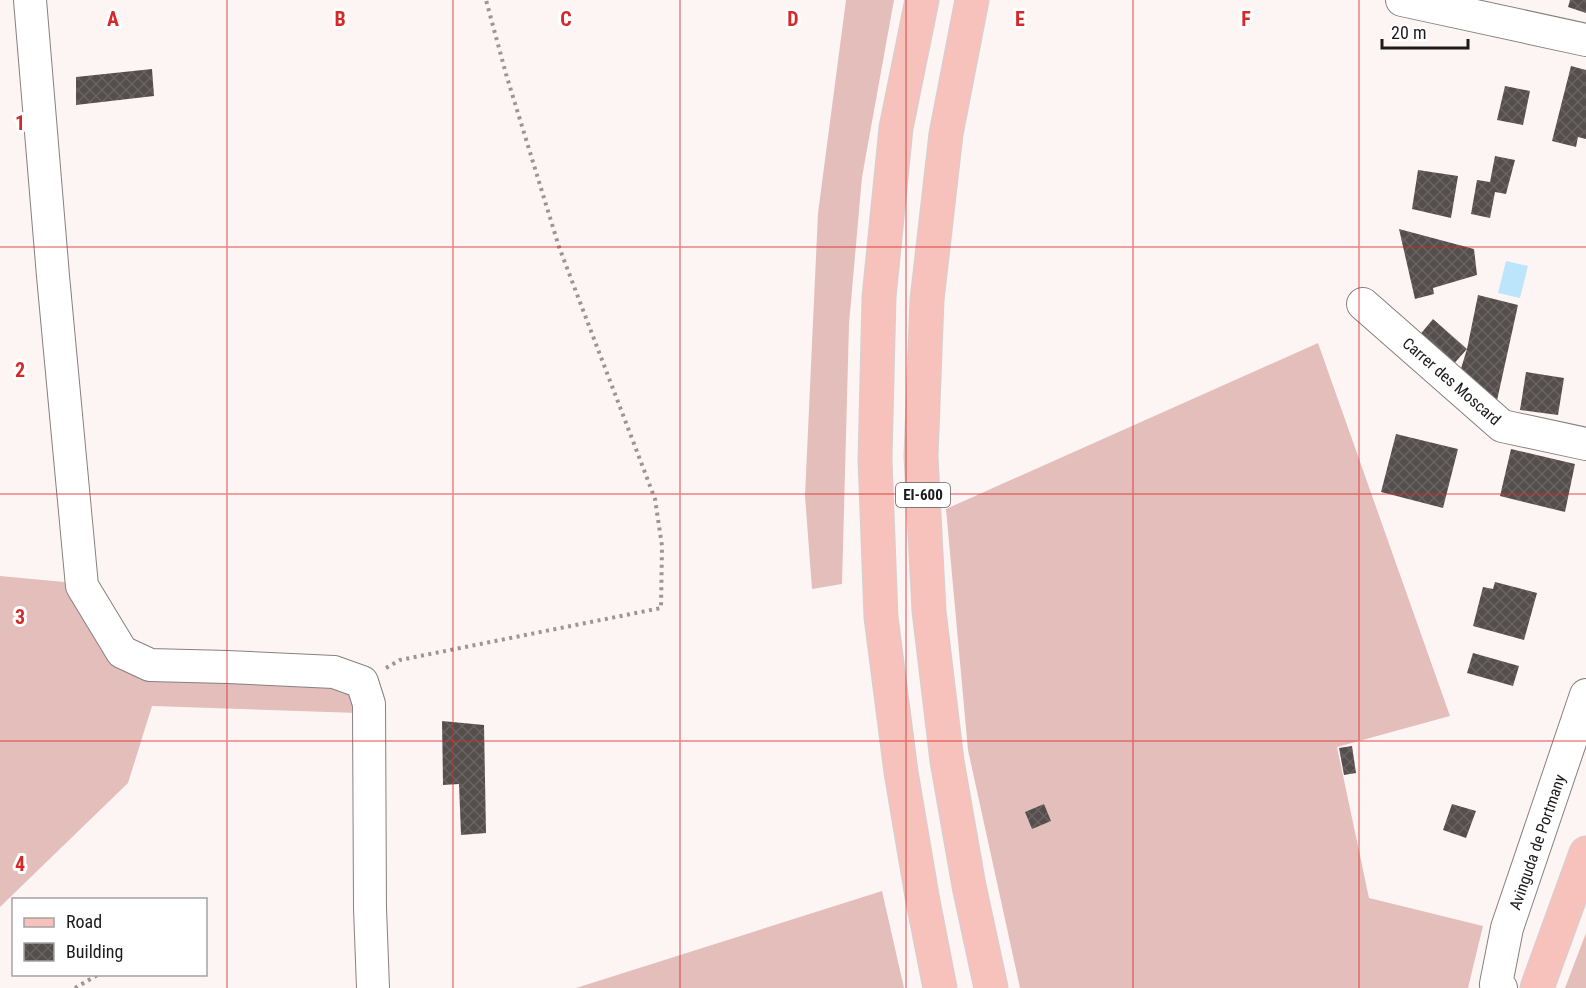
<svg xmlns="http://www.w3.org/2000/svg" width="1586" height="988" viewBox="0 0 1586 988" font-family="'Roboto Condensed',sans-serif">
  <style>
    .grass { fill: #e4beba }
    .water { fill: #bce5fb }
    .building { fill: url(#building-cross-hatch) }
    .lines { fill: none; stroke-linecap: round; stroke-linejoin: round }
    .minor-casing { stroke: #87807f; stroke-width: 34 }
    .major-casing { stroke: #d2d1d1; stroke-width: 35 }
    .path { stroke: #9b9594; stroke-width: 4; stroke-dasharray: 3 4.5; stroke-linecap: butt }
    .minor { stroke: #fff; stroke-width: 32 }
    .major { stroke: #f7c1bc; stroke-width: 33 }
    .grid { fill: none; stroke: #d62828; stroke-width: 1.5; stroke-opacity: 0.55 }
    .labels { text-anchor: middle; stroke-width: 6; stroke-linejoin: round; paint-order: stroke }
    .shield { fill: #fff; stroke: #615f5f; stroke-width: 1.5 }
    .shield-label { font-size: 15px; font-weight: bold; fill: #1d1a1a }
    .street-label { font-size: 16px; fill: #1d1a1a; stroke: #fff }
    .grid-label { font-size: 20px; text-anchor: middle; font-weight: bold; fill: #d62828; stroke: #fff; stroke-width: 6; stroke-linejoin: round; paint-order: stroke }
  </style>
  <defs>
    <pattern id="building-cross-hatch" width="8" height="8" patternUnits="userSpaceOnUse" patternTransform="scale(1.5)"><rect width="8" height="8" fill="#544e4d"/><path d="M0 0l8 8M0 8l8-8" fill="none" stroke="#696463"/></pattern>
  </defs>
  <rect width="100%" height="100%" fill="#fdf5f4"/>
  <path class="grass" d="M846 0H894L862 177 849 324 842 584 812 589 805 496 818 213Z
    M1318 343 1450 716 1337 747 1369 898 1483 926 1468 988H1020L968 750 946 509Z
    M0 576 75 583 123 666 357 688 358 713 152 706 128 783 0 907Z
    M882 891 904 988H576Z
    M1586 933V988H1565Z"/>
  <path class="water" d="M1506 261 1528 266 1520 298 1498 293Z"/>
  <path class="building" d="M1570 0H1586V13L1568 7Z
    M1571 66 1586 70V139L1578 137 1576 147 1552 141Z
    M152 69 154 96 76 105V77Z
    M1505 86 1530 91 1523 125 1497 120Z
    M1495 156 1515 160 1506 194 1495 192 1490 218 1471 214 1477 180 1490 182Z
    M1418 170 1458 176 1451 218 1412 209Z
    M1399 229 1474 249 1477 275 1433 288 1434 294 1415 299Z
    M1478 295 1518 305 1496 405 1459 375 1467 349Z
    M1433 319 1467 349 1451 367 1418 337Z
    M1526 372 1564 378 1558 415 1520 410Z
    M1396 434 1458 449 1443 508 1381 492Z
    M1511 449 1575 464 1565 512 1500 496Z
    M1495 582 1537 593 1524 640 1473 626 1483 587 1493 589Z
    M1473 653 1519 666 1513 686 1467 673Z
    M442 721 484 725 486 833 461 835 459 784 443 785Z
    M1352 746 1356 773 1344 775 1339 748Z
    M1044 804 1051 821 1032 829 1025 812Z
    M1452 804 1476 811 1466 838 1443 830Z"/>
  <g class="lines">
    <defs>
      <path id="minor" d="M30 0 53 276 82 586 122 652 150 665 227 667 334 672 362 682 369 704 370 908 373 988
        M1402 0 1586 40
        M1363 304 1502 426 1586 444
        M1501 988 1496 984 1507 928 1586 695"/>
      <path id="major" d="M922 0 896 128 879 297 875 459 881 617 901 772 922 896 940 988
        M972 0 946 134 927 300 921 456 929 611 947 761 969 886 991 988
        M1537 988 1586 853"/>
    </defs>
    <use href="#minor" class="minor-casing"/>
    <use href="#major" class="major-casing"/>
    <path class="path" d="M386 668 400 660 661 608 662 546 655 499 559 247 506 74 486 0
      M75 988 99 974"/>
    <use href="#minor" class="minor"/>
    <use href="#major" class="major"/>
  </g>
  <path class="grid" d="M227 0V988M453 0V988M680 0V988M906 0V988M1133 0V988M1359 0V988M0 247H1586M0 494H1586M0 741H1586"/>
  <g class="labels">
    <rect class="shield" x="896" y="483" width="54" height="24" rx="4.5"/>
    <g class="shield-label">
      <text x="923" y="500">EI-600</text>
    </g>
    <g class="street-label">
      <text transform="translate(1452 381) rotate(41)" y="6">Carrer des Moscard</text>
      <text transform="translate(1537 842) rotate(-71)" y="6">Avinguda de Portmany</text>
    </g>
  </g>
  <g class="grid-label">
    <text x="113" y="26">A</text>
    <text x="340" y="26">B</text>
    <text x="566" y="26">C</text>
    <text x="793" y="26">D</text>
    <text x="1020" y="26">E</text>
    <text x="1246" y="26">F</text>
    <text x="20" y="130">1</text>
    <text x="20" y="377">2</text>
    <text x="20" y="624">3</text>
    <text x="20" y="871">4</text>
  </g>
  <rect x="12" y="898" width="195" height="78" fill="#ffffff" stroke="#a5a3a3" stroke-width="1.5"/>
  <rect x="24" y="918" width="30" height="9" fill="#f7c1bc" stroke="#a5a3a3" stroke-width="1.5"/>
  <text x="66" y="928" font-size="18" fill="#1d1a1a">Road</text>
  <rect x="24" y="943" width="30" height="18" fill="url(#building-cross-hatch)" stroke="#a5a3a3" stroke-width="1.5"/>
  <text x="66" y="958" font-size="18" fill="#1d1a1a">Building</text>
  <path d="M1382 39v9h86v-9" fill="none" stroke="#1d1a1a" stroke-width="3"/>
  <text x="1391" y="39" font-size="18" fill="#1d1a1a" stroke="#ffffff" stroke-width="4.5" paint-order="stroke">20 m</text>
</svg>
